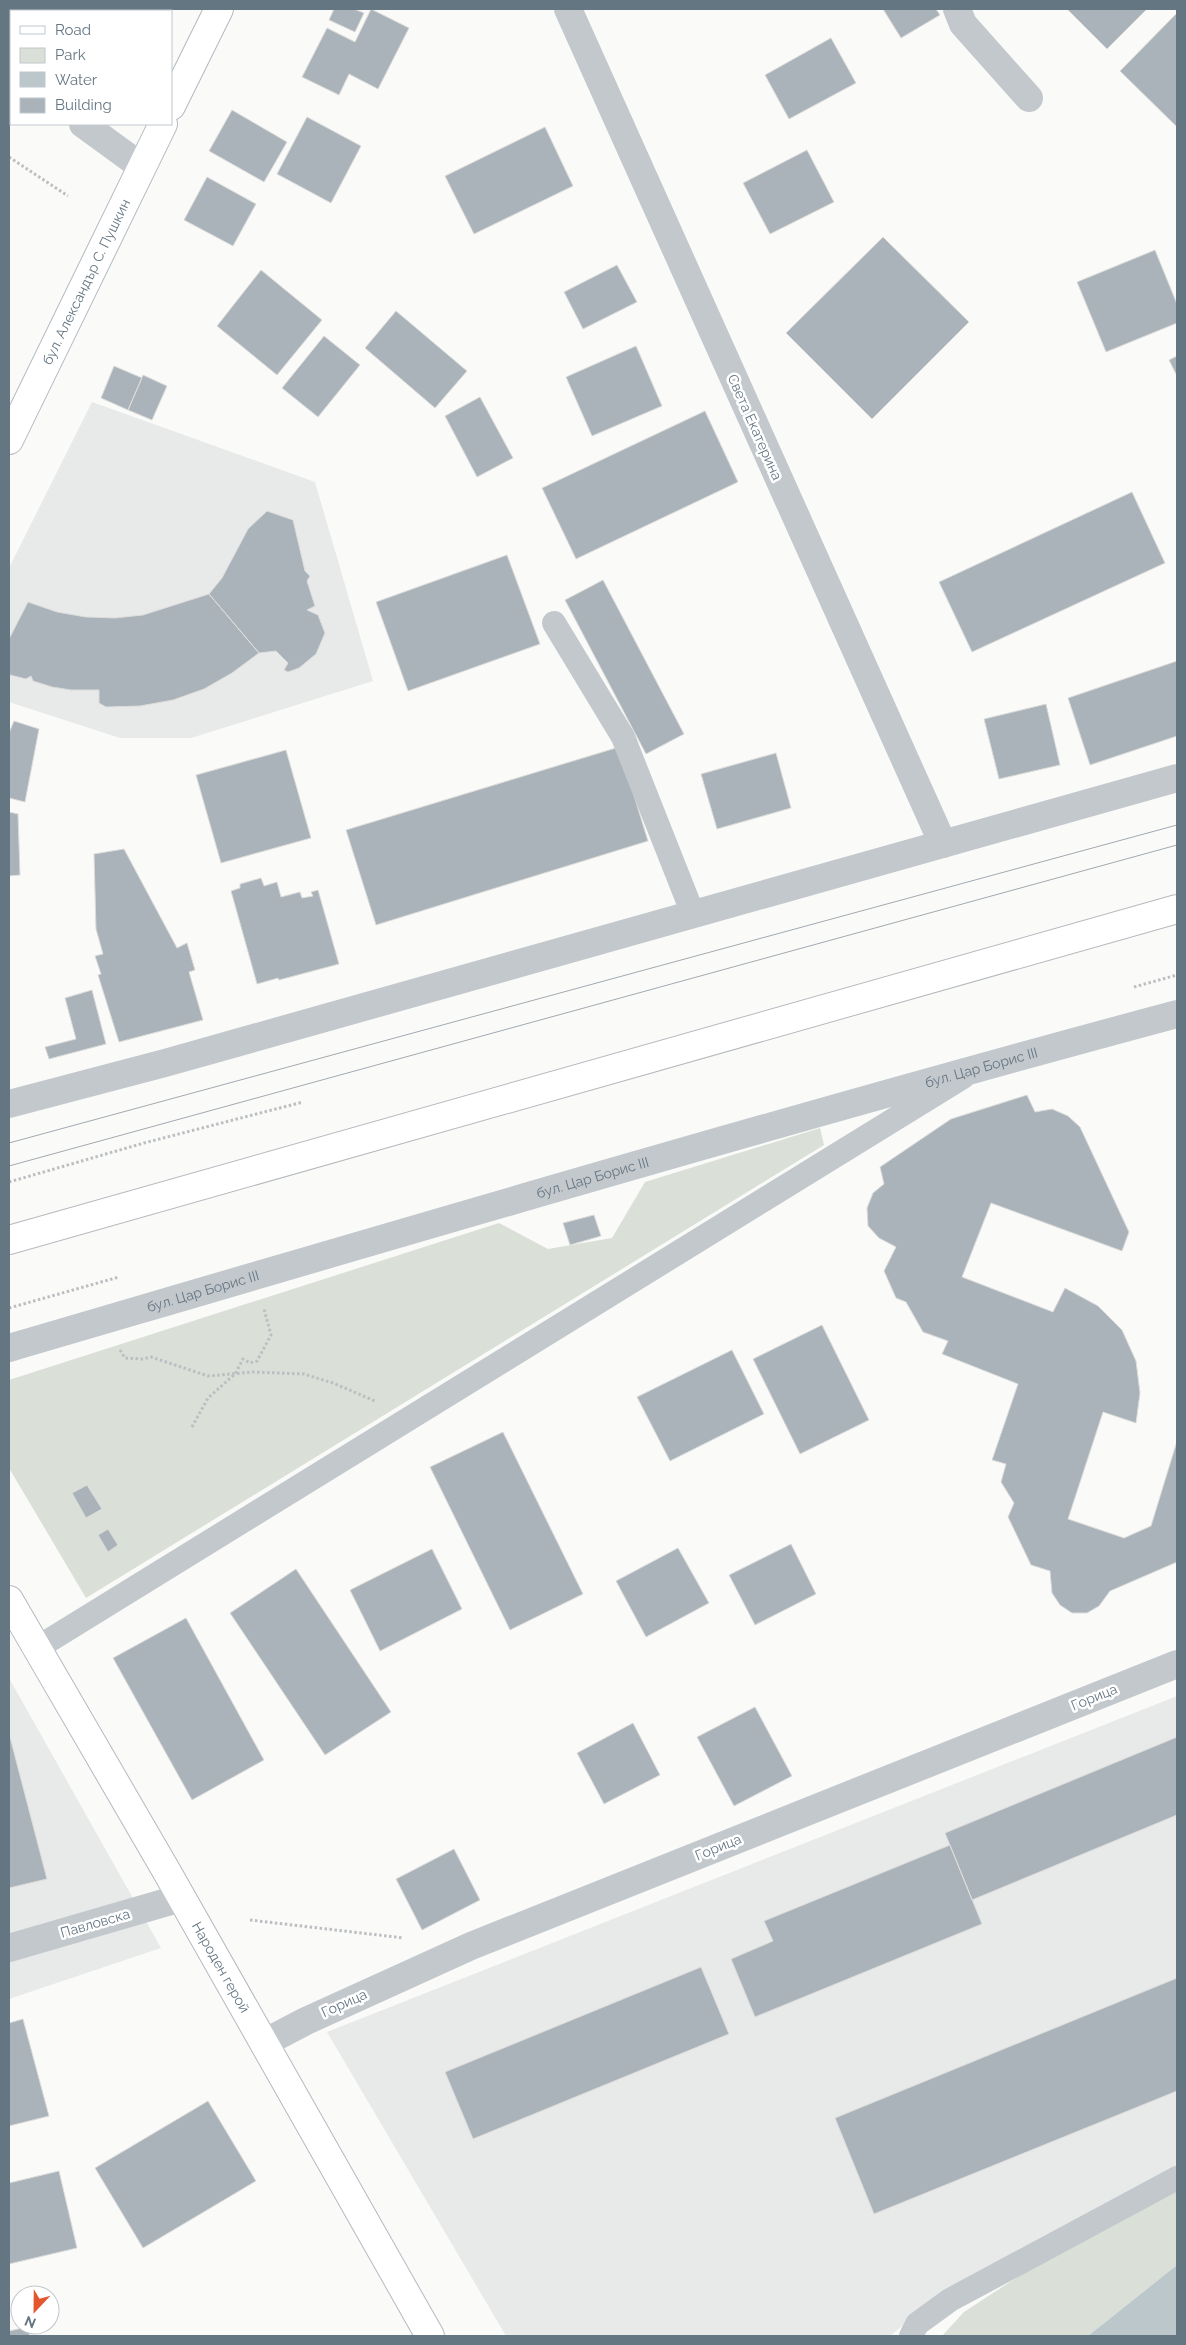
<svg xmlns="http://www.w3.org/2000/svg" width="1186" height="2345" viewBox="0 0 1186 2345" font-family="Raleway,sans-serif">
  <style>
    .built { fill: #e8e9e9 }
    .green { fill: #dadfd7 }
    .water { fill: #bbc7cb }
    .building { fill: #aab3b9; stroke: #dcdcda }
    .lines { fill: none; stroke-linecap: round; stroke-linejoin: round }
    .secondary-casing { stroke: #b3babf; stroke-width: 30 }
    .primary-casing { stroke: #b5babe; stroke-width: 30 }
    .path { stroke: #bbbfc2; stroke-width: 3; stroke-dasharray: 2.5 2.5; stroke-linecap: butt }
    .lane { stroke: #c3c8cc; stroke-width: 24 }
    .street { stroke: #c3c8cc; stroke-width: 28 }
    .secondary { stroke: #fff; stroke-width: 28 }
    .primary { stroke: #fff; stroke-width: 28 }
    .tram { stroke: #a2aab0; stroke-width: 1 }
    .labels { text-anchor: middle; stroke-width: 5; stroke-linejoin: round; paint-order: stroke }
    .street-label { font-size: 14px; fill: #657683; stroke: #fff }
  </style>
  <rect width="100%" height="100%" fill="#fafaf8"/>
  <path class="built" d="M92 402 315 482 373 681 191 738H120L9 702V568Z
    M9 1678 161 1948 9 1999Z
    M1177 1696V2188L941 2294 890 2336H506L327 2032Z"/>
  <path class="green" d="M820 1128 824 1145 86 1598 9 1468V1380L499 1223 548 1249 612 1238 645 1182Z
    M1177 2188V2265L1088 2336H942L964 2312 1111 2216Z"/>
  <path class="water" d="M1177 2265V2336H1088Z"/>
  <path class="building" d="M334 9H354L364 13 355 32 329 20Z
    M371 9 409 28 378 89 349 74 339 95 302 77 327 28 355 42Z
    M883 9H936L940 15 901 38Z
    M1067 9H1147L1107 49Z
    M1177 13V127L1120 71Z
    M831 38 856 83 789 119 765 75Z
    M232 110 287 142 264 182 209 151Z
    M307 117 361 146 331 203 277 174Z
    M545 127 573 186 474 234 445 176Z
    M807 150 834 202 770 234 743 183Z
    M207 177 256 204 233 246 184 220Z
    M883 237 969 322 872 419 786 333Z
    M1155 250 1177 304V323L1106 352 1077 282Z
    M617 265 637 302 583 329 564 292Z
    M261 270 322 320 277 375 217 326Z
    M396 311 467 371 435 408 365 348Z
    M324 336 360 365 318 417 282 388Z
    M636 346 662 406 592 436 566 377Z
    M1177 356V376L1169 360Z
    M114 366 142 378 128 410 101 398Z
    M143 375 167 386 152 420 128 410Z
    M480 397 513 458 477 477 445 416Z
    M705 411 738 482 576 559 542 488Z
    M1132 492 1165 563 972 652 939 582Z
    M267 511 293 520 305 571 310 576 307 581 315 606 307 610 318 615 325 633 316 654 299 668 288 672 284 670 288 663 276 651 259 653 209 594 222 578 248 529Z
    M507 555 540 644 408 691 376 602Z
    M603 580 684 734 646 754 565 600Z
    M209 594 259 653 232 673 204 689 173 700 140 706 106 707 99 703V690H71L52 687 33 681 31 676 26 679 10 675 9 671V639L28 602 57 612 86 617 115 618 143 615Z
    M1177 661V736L1090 765 1068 698Z
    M1046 704 1060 765 999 779 984 719Z
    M14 721 39 729 25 802 9 798V733Z
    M619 747 648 841 376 925 346 830Z
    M286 750 311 838 221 863 196 775Z
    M776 753 791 808 717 829 701 774Z
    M9 812 18 814 20 875 9 876Z
    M124 849 177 948 187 943 195 970 189 972 203 1020 119 1042 98 975 101 974 95 956 103 954 96 929 94 854Z
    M261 878 264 886 277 882 281 897 300 892 302 898 313 896 311 892 318 890 339 964 279 980 278 978 257 984 231 891 240 888V884Z
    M92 990 106 1044 49 1059 45 1047 76 1039 65 998Z
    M1027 1095 1035 1112 1052 1109 1068 1116 1080 1127 1129 1232 1122 1251 991 1203 962 1277 1053 1312 1065 1288 1098 1306 1122 1330 1136 1361 1140 1393 1136 1423 1103 1412 1068 1519 1124 1538 1151 1526 1177 1441V1562L1110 1591 1099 1606 1087 1613H1072L1060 1605 1052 1593 1050 1571 1031 1565 1008 1517 1014 1503 1001 1482 1006 1464 992 1460 1018 1384 942 1354 948 1341 923 1332 906 1302 896 1298 884 1271 896 1247 879 1238 868 1226 867 1208 873 1193 884 1184 880 1167 951 1119Z
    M594 1215 601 1236 570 1245 563 1223Z
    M822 1325 869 1420 800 1454 753 1359Z
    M732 1350 764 1414 670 1461 637 1397Z
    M503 1432 583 1594 510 1630 430 1467Z
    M87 1485 102 1509 86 1518 72 1493Z
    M108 1529 118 1545 108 1552 98 1535Z
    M791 1544 816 1594 755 1625 729 1575Z
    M678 1548 709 1603 646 1637 616 1581Z
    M432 1549 462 1609 380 1651 350 1590Z
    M296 1569 391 1712 325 1755 230 1613Z
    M186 1618 264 1760 192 1800 113 1658Z
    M755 1707 792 1776 734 1806 697 1737Z
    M633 1723 660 1775 604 1804 577 1753Z
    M10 1737 47 1879 9 1888V1738Z
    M1177 1737V1815L972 1900 945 1833Z
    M950 1845 982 1924 755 2017 731 1959 773 1941 764 1921Z
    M454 1849 480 1900 422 1930 396 1879Z
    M701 1967 729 2034 473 2139 445 2072Z
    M1177 1978V2091L874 2214 835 2118Z
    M23 2019 49 2116 9 2126V2023Z
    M208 2101 256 2181 143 2248 95 2168Z
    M59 2171 77 2248 9 2264V2183Z
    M27 2327 30 2336H9V2331Z"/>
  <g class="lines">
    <defs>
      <g id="secondary">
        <path d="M171 106 219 9"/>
        <path id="s2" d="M9 440 163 124"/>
        <path id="s3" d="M9 1600 167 1872 430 2336"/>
      </g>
      <path id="primary" d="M9 1240 1177 909"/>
    </defs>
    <use href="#secondary" class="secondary-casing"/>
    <use href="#primary" class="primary-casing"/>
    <path class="path" d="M9 157 68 196
      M1134 987 1177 975
      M9 1182 144 1143 303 1102
      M9 1308 119 1277
      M120 1350 125 1358 142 1359 151 1357 208 1376 253 1372 304 1374 333 1383 375 1401
      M192 1427 208 1398 235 1374 243 1359 250 1363 257 1361 271 1335 264 1309
      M250 1920 404 1938"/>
    <path class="lane" d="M554 623 623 737 693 914
      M37 1648 963 1077
      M911 2336 917 2324 950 2300 1177 2178"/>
    <g class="street">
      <path d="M568 9 943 844"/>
      <path d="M957 9 963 24 1029 98"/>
      <path d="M9 72 11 73"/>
      <path d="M83 124 142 167"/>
      <path d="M9 1104 165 1063 1177 778"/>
      <path id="s1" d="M9 1348C398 1234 786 1119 1177 1014"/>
      <path d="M9 1948 181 1898"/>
      <path d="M264 2043 306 2021 471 1946 1177 1664"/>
    </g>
    <use href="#secondary" class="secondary"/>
    <use href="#primary" class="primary"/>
    <path class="tram" d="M9 1143 1177 825
      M9 1166 1177 845"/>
  </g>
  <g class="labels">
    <g class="street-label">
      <text dy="5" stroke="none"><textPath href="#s2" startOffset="176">бул. Александър С. Пушкин</textPath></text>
      <text transform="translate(755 427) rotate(66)" y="5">Света Екатерина</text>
      <text dy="5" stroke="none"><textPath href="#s1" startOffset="1012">бул. Цар Борис III</textPath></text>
      <text dy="5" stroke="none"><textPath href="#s1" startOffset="608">бул. Цар Борис III</textPath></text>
      <text dy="5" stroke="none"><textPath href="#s1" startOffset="202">бул. Цар Борис III</textPath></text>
      <text transform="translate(1094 1697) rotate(-22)" y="5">Горица</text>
      <text transform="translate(718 1847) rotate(-22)" y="5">Горица</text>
      <text transform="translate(95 1923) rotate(-16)" y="5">Павловска</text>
      <text dy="5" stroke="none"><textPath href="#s3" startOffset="424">Народен герой</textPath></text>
      <text transform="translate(344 2003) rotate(-24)" y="5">Горица</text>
    </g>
  </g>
  <rect width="1186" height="2345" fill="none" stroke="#657683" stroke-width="20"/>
  <rect x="10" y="10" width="162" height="115" fill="#ffffff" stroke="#c1c8cd"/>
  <rect x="20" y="26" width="25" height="8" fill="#ffffff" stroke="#c1c8cd"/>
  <text x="55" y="35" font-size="15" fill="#657683">Road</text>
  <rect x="20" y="48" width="25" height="15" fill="#dadfd7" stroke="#c1c8cd"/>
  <text x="55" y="60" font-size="15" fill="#657683">Park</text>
  <rect x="20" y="72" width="25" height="15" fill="#bbc7cb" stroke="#c1c8cd"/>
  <text x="55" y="85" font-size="15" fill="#657683">Water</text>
  <rect x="20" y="98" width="25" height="15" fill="#aab3b9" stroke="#c1c8cd"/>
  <text x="55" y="110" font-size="15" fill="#657683">Building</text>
  <g transform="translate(35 2310) rotate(202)"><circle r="24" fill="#ffffff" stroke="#c1c8cd"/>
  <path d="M0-4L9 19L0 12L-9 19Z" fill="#e4572e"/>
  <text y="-8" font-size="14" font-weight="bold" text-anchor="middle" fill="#657683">N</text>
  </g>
</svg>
